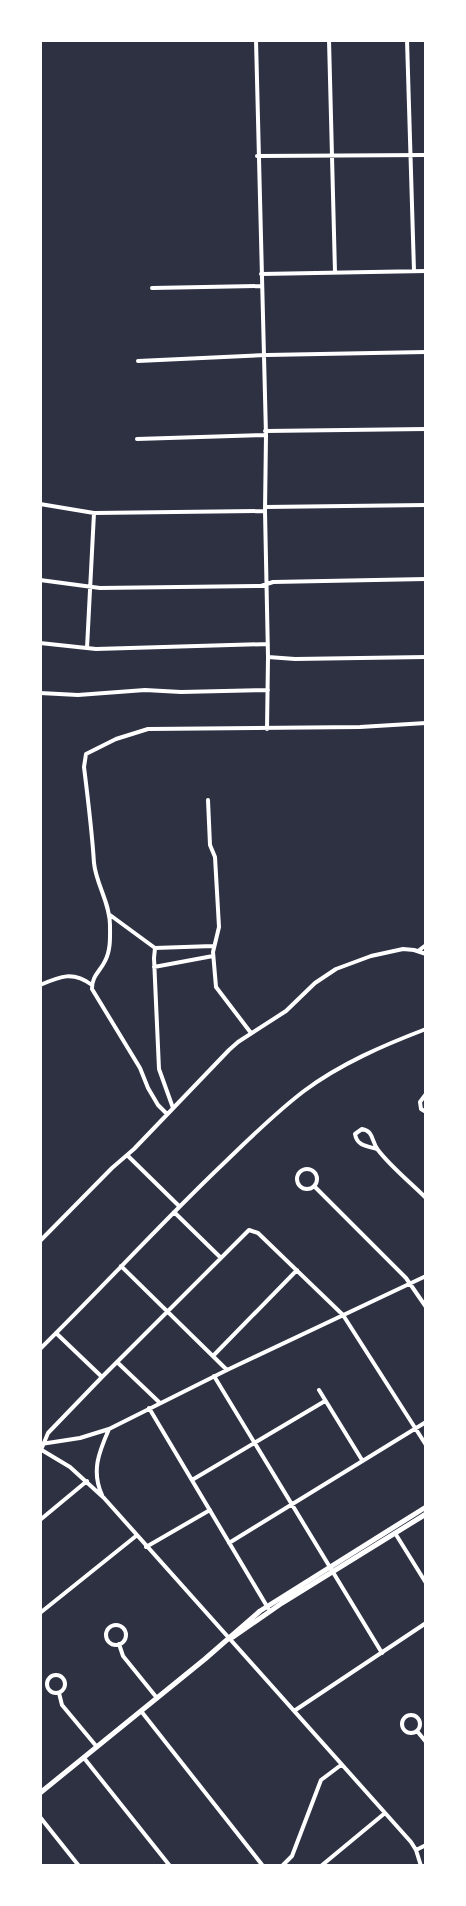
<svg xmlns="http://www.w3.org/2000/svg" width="466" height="1906" viewBox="0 0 466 1906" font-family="'Titillium Web',sans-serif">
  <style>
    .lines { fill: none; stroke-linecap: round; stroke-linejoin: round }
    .minor { stroke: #fff; stroke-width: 4 }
    .secondary { stroke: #fff; stroke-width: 5 }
  </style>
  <rect width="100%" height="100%" fill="#2d3142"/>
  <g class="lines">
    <path class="minor" d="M256 40 266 435 265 511 268 657 267 729
      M329 40 335 272
      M407 40 414 271
      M257 156 426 155
      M261 274 426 271
      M152 288 261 286
      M138 361 267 355 426 352
      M265 431 426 429
      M137 439 266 435
      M40 504 94 513 265 511
      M265 507 426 505
      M40 580 100 588 261 586 273 582 426 579
      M40 643 96 649 268 644
      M87 648 94 513
      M268 657 295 659 426 657
      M40 693 78 695 145 690 181 692 268 690
      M208 800 210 845 215 857 219 927 213 952 216 987 251 1033
      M110 915 155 948 213 946
      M155 948 154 958 159 1069 173 1108
      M418 951 426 945
      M154 967 213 956
      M40 985C61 976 73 971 92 985
      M426 1094 420 1102 421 1109 426 1112
      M167 1114 158 1105 148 1088 140 1068 92 989C92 975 100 972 105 961 111 950 110 936 110 925 110 903 96 884 94 863 92 831 88 799 84 767L86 754 116 739 148 729 360 727 426 723
      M377 1149C367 1146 357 1146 355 1134L362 1129C374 1131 371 1141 378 1150 391 1167 410 1182 426 1198
      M127 1155 179 1206
      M297 1179a10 10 0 1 1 20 0a10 10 0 1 1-20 0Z
      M314 1186 406 1278 426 1307
      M174 1212 220 1257
      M40 1241 112 1168 134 1149 229 1050 238 1042 286 1011 315 983 336 969 371 956 403 949 414 950 426 954
      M121 1266 227 1370
      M56 1333 102 1377
      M40 1349C102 1288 160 1224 223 1164 249 1139 275 1113 304 1091 340 1064 384 1045 426 1029
      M213 1356 297 1270
      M117 1362 160 1403
      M214 1376 382 1653
      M319 1390 362 1460
      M149 1408 268 1608
      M41 1444 80 1438 109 1429 227 1370 426 1276
      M40 1449 70 1467 104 1498 411 1842 416 1850 421 1866
      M41 1450 48 1433 102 1377 249 1230 258 1233 343 1315 426 1445
      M192 1480 325 1401
      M102 1495C91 1471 99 1452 109 1429
      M40 1520 87 1481
      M395 1533 426 1583
      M229 1543 426 1422
      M146 1547 210 1510
      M40 1613 136 1536
      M106 1635a10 10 0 1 1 20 0a10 10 0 1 1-20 0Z
      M119 1644 123 1656 157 1698
      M47 1684a9 9 0 1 1 18 0a9 9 0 1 1-18 0Z
      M59 1693 62 1705 97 1747
      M141 1711 263 1866
      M294 1711 426 1623
      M402 1724a9 9 0 1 1 18 0a9 9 0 1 1-18 0Z
      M417 1731 426 1742
      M84 1758 170 1866
      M40 1817 79 1866
      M416 1850 426 1845
      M282 1866 292 1856 321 1780 341 1765
      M321 1866 385 1813"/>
    <path class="secondary" d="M233 1637 282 1603 426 1514
      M40 1793 205 1659 260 1611 426 1507"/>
  </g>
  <rect width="466" height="1906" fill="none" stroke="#ffffff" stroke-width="84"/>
</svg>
